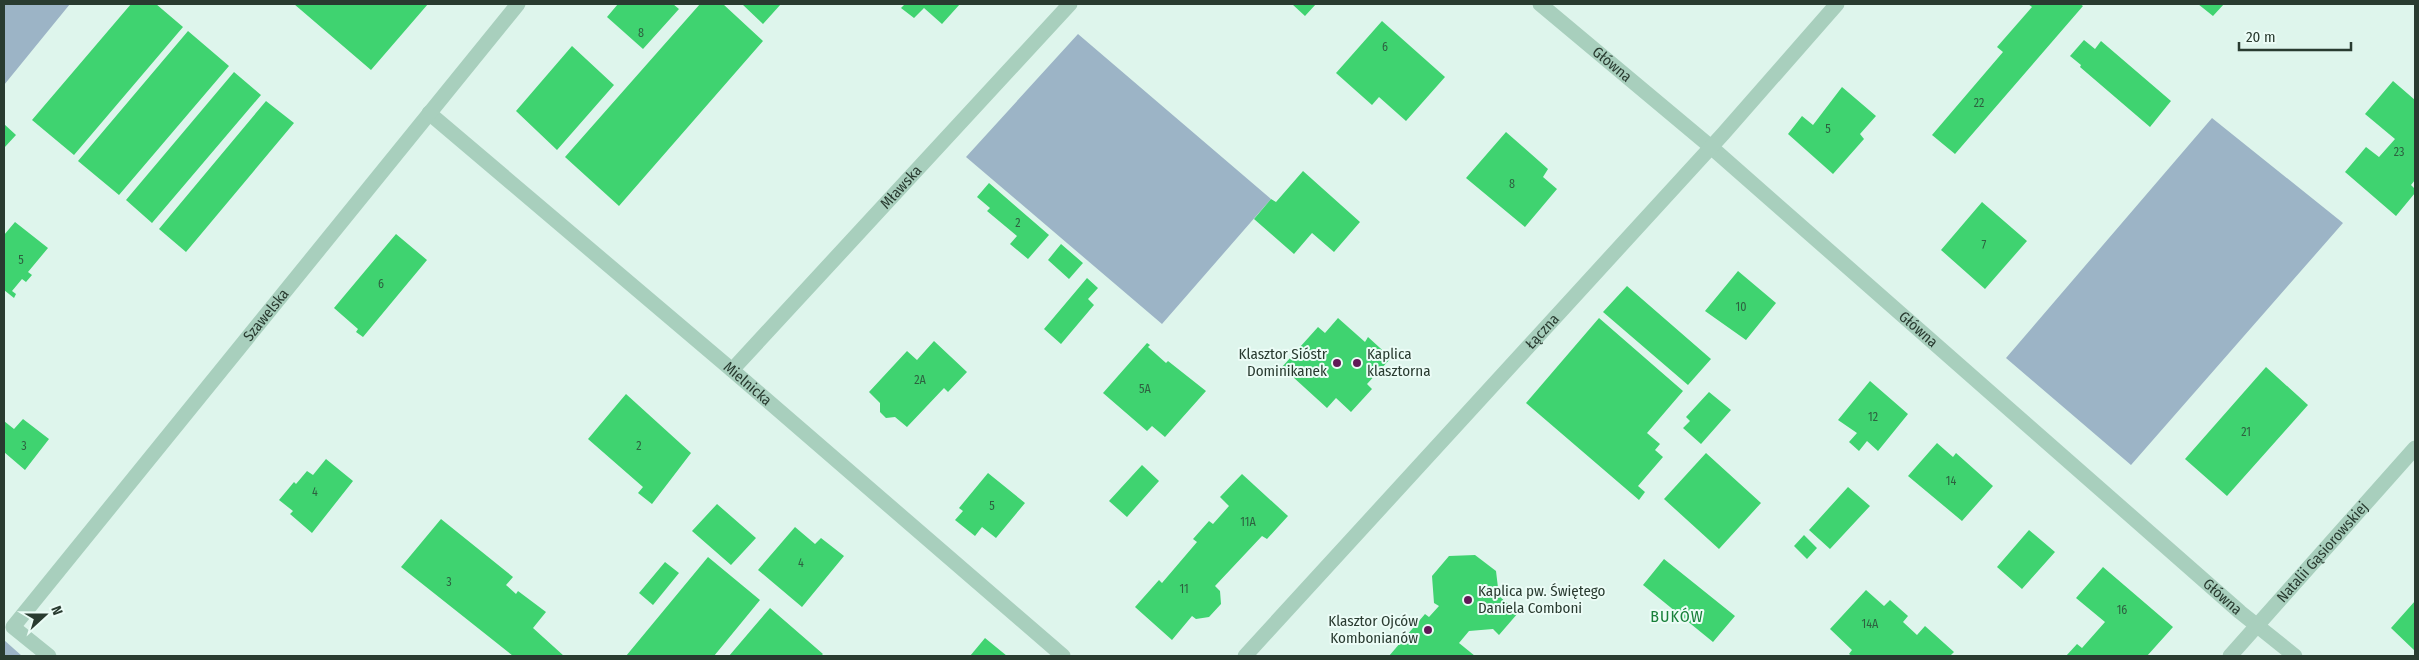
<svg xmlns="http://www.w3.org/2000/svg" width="2419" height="660" viewBox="0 0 2419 660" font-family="'Fira Sans Condensed',sans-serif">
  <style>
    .green { fill: #9cb4c6 }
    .building { fill: #3fd370 }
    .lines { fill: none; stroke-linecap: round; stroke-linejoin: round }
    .minor { stroke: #a8cfbd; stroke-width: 15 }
    .poi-dot { fill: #621957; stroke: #ebfcf6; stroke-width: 2 }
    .labels { text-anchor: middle; stroke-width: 4; stroke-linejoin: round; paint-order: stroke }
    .number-label { font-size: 12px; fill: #2e6140 }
    .street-label { font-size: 15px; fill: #293b30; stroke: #ebfcf6 }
    .poi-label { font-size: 15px; fill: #293b30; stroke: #ebfcf6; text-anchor: end }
    .neighbourhood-label { font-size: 16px; letter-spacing: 1px; fill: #18803a; stroke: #ebfcf6 }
  </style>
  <rect width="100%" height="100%" fill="#def5ec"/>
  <path class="green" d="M4 4H70L4 85Z
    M1078 34 1271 199 1162 324 966 157Z
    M2212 118 2343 223 2131 465 2006 358Z
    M4 640 22 656H4Z"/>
  <path class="building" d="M131 4H156L183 27 74 155 32 120Z
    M294 4H428L371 70Z
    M618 4H673L679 9 643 49 607 17Z
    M700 4H723L763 41 619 206 565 157Z
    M742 4H781L763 24Z
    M905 4H960L942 24 924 8 914 18 901 8Z
    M1292 4H1316L1305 16Z
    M2028 4H2080L2083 6 1955 154 1932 135 2003 52 1997 47 2032 7Z
    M2198 4H2224L2213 16Z
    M1382 21 1445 77 1406 121 1379 97 1372 105 1336 73Z
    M188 31 229 66 119 195 78 161Z
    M2084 40 2095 49 2101 41 2171 101 2150 127 2080 67 2081 65 2070 56Z
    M572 46 614 85 557 150 516 111Z
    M234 72 261 95 152 223 126 200Z
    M2393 81 2415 100V180L2411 185 2415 189V193L2396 216 2345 172 2366 147 2379 157 2395 139 2365 114Z
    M1842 87 1876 116 1860 134 1864 139 1833 174 1788 134 1802 116 1813 125Z
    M266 101 294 123 186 252 159 229Z
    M4 124 16 135 4 148Z
    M1506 132 1548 169 1543 177 1557 189 1525 227 1466 178Z
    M1303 171 1360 222 1334 252 1312 233 1294 254 1254 219 1271 199 1276 202Z
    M989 183 1049 235 1028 259 1010 244 1017 236 987 211 990 208 977 197Z
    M1982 202 2027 241 1985 289 1941 250Z
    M15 222 48 248 28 272 32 275 26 282 22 279 12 291 16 294 14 298 4 290V235Z
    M396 234 427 260 363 337 356 332 358 329 334 308Z
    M1061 244 1083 263 1069 279 1048 260Z
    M1738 271 1776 303 1746 340 1705 311Z
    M1087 278 1098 288 1088 299 1094 305 1061 344 1044 329Z
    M1627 286 1711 359 1688 385 1603 312Z
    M1338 318 1365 342 1368 337 1391 358 1367 384 1372 389 1351 412 1336 398 1327 408 1282 367 1318 327 1325 333Z
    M1599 318 1683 391 1647 433 1660 444 1655 450 1663 457 1638 486 1645 492 1639 500 1526 403Z
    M934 341 967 372 948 392 944 388 907 427 895 417 886 418 880 412V403L869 392 907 351 917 360Z
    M1147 343 1150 345 1148 347 1166 363 1168 361 1206 391 1165 437 1152 426 1147 431 1103 393Z
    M2266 367 2308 405 2227 496 2185 459Z
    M1870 381 1908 414 1878 451 1867 441 1859 451 1849 442 1857 433 1838 420Z
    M1709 392 1731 410 1701 444 1683 428 1690 421 1686 417Z
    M626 394 691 453 652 504 638 493 643 487 588 439Z
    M23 419 49 439 25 470 4 452V421L14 429Z
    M1937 443 1953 457 1956 453 1993 486 1962 521 1908 476Z
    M1706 453 1761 503 1719 549 1664 499Z
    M326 459 353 481 312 533 290 514 293 511 279 500 294 482 296 484 307 471 313 475Z
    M1142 465 1159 481 1127 517 1109 501Z
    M988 473 1025 503 996 538 982 527 975 536 955 520 963 511 959 508Z
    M1242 474 1288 516 1267 539 1262 536 1215 586 1220 591 1221 604 1209 617 1196 619 1192 616 1172 640 1135 607 1159 580 1162 583 1197 542 1193 539 1209 521 1213 524 1229 506 1220 497Z
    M1848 487 1870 506 1830 549 1809 530Z
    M717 504 756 538 731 565 692 531Z
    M441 519 513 577 506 585 516 594 518 591 546 612 533 628 564 656H513L401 567Z
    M795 527 815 544 821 538 844 556 802 607 758 570Z
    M2029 530 2055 552 2022 589 1997 567Z
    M1804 535 1817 548 1807 559 1794 546Z
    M1475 555 1496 571 1499 596 1518 613 1499 635 1493 629 1469 631 1459 643 1475 656H1389L1425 614 1429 617 1439 606 1434 603 1432 576 1449 556Z
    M708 557 760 600 714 656H626Z
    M1664 559 1735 616 1713 642 1643 585Z
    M665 562 679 573 653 605 639 593Z
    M2103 567 2173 627 2147 656H2066L2077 644 2082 648 2105 622 2076 598Z
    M1866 590 1884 606 1890 600 1908 616 1903 622 1917 635 1925 626 1954 652 1950 656H1852L1849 654 1852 650 1830 629Z
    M2415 601V651L2391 628Z
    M770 608 823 654 821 656H729Z
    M985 638 1007 656H970Z"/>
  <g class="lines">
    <g class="minor">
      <path id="s1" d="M1540 4 1711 147 2240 612 2295 656"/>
      <path id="s2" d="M429 113 732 370 1063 656"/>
      <path id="s3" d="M732 370 1070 4"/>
      <path id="s4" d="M49 656 13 627 518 4"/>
      <path id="s5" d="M1245 656 1723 134 1837 4"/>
      <path id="s6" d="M2230 656 2415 448"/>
    </g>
  </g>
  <g class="poi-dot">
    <circle cx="1337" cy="363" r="5"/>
    <circle cx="1357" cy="363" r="5"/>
    <circle cx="1468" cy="600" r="5"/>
    <circle cx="1428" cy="630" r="5"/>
  </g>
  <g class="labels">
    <g class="number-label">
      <text x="641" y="37">8</text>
      <text x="1385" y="51">6</text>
      <text x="1979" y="107">22</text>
      <text x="1828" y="133">5</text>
      <text x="2399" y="156">23</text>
      <text x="1512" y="188">8</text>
      <text x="1018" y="227">2</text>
      <text x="1984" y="249">7</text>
      <text x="21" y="264">5</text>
      <text x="381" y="288">6</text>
      <text x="1741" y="311">10</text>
      <text x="920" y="384">2A</text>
      <text x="1145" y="393">5A</text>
      <text x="1873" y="421">12</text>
      <text x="2246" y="436">21</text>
      <text x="24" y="450">3</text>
      <text x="639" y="450">2</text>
      <text x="1951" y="485">14</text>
      <text x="315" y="496">4</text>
      <text x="992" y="510">5</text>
      <text x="1248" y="526">11A</text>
      <text x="801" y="567">4</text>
      <text x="449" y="586">3</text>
      <text x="1184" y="593">11</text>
      <text x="2122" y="614">16</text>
      <text x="1870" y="628">14A</text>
    </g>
    <g class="street-label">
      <text dy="5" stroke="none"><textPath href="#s1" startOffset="94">Główna</textPath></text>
      <text dy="5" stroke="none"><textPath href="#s3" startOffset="249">Mławska</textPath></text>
      <text dy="5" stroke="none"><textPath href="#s4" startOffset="448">Szawelska</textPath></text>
      <text dy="5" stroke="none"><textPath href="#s1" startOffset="499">Główna</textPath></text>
      <text dy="5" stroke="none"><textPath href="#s5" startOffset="440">Łączna</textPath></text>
      <text dy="5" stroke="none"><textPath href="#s2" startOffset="418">Mielnicka</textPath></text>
      <text dy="5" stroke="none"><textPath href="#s6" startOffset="139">Natalii Gąsiorowskiej</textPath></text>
      <text dy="5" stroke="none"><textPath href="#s1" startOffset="904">Główna</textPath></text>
    </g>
    <g class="poi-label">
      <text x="1327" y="359">Klasztor Sióstr<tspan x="1327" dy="17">Dominikanek</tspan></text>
      <text x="1367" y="359" text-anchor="start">Kaplica<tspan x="1367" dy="17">klasztorna</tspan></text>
      <text x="1478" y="596" text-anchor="start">Kaplica pw. Świętego<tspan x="1478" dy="17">Daniela Comboni</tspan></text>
      <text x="1418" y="626">Klasztor Ojców<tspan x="1418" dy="17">Kombonianów</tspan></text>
    </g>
    <g class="neighbourhood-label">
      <text x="1677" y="622">BUKÓW</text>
    </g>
  </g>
  <rect width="2419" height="660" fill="none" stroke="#293b30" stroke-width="10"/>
  <g transform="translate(45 615) rotate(69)" stroke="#ebfcf6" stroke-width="4" paint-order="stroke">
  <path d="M0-4L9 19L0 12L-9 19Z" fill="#293b30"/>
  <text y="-8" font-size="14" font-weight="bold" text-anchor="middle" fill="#293b30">N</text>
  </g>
  <path d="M2239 42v8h112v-8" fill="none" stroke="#293b30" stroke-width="2.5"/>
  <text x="2246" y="42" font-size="15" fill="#293b30" stroke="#ebfcf6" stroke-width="4" paint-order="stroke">20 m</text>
</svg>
